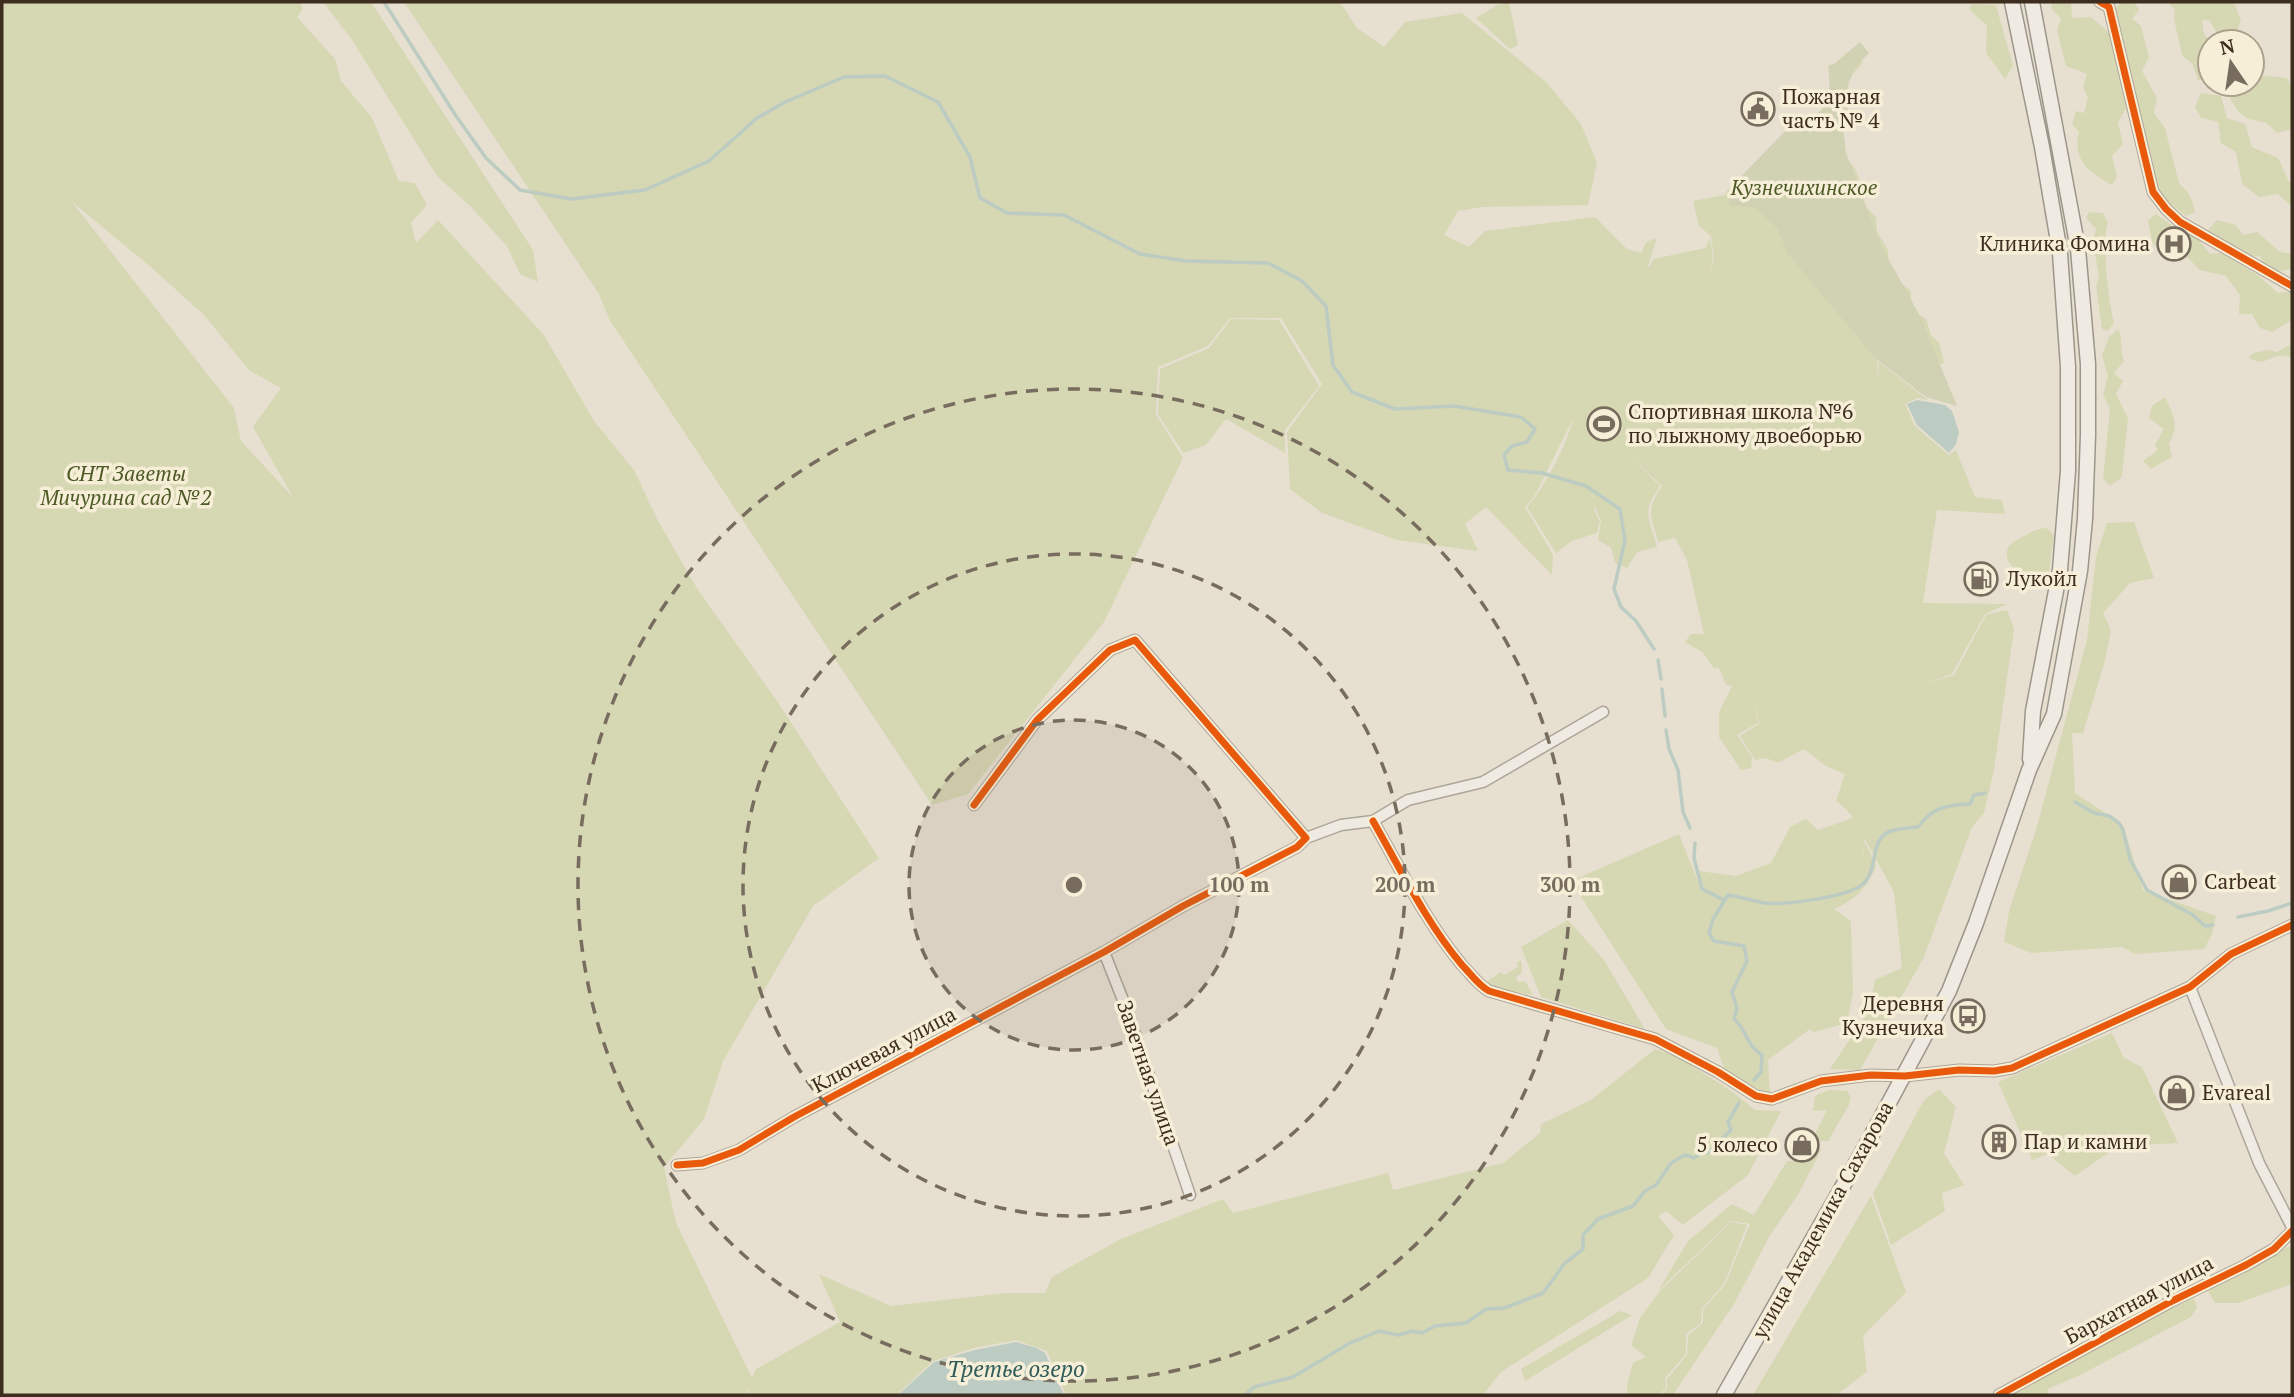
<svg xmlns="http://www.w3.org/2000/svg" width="2294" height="1397" viewBox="0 0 2294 1397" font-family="'PT Serif',serif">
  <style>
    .green { fill: #d6d7b3; fill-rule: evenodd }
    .cemetery { fill: #d1d1b3 }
    .water { fill: #bcccc2 }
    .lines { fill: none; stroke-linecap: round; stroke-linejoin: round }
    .stream { stroke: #bcccc2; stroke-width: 3.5 }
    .street-casing { stroke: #ada599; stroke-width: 13 }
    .secondary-casing { stroke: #9c958a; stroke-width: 17 }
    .street { stroke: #efebe3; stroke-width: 10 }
    .secondary { stroke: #efebe3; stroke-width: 14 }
    .cycleway-casing { stroke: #f7eed8; stroke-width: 11 }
    .cycleway { stroke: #e8590c; stroke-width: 7 }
    .ring { fill: none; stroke: #786c5e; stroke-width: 3.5; stroke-dasharray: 12 9 }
    .labels { text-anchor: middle; stroke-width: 7; stroke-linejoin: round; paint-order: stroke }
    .poi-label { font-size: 21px; fill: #3d2e20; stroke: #f7eed8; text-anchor: start }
    .park-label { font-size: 21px; font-style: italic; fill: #4d5a26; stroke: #f7eed8 }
    .street-label { font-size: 21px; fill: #3d2e20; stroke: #f7eed8 }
    .water-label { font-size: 23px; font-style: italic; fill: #2f5d5a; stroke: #f7eed8 }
    .centre { fill: #786c5e; stroke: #f7eed8; stroke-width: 3.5 }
    .ring-label { font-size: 21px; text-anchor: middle; font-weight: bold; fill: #786c5e; stroke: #f7eed8; stroke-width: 7; stroke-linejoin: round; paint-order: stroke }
  </style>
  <rect width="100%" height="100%" fill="#e7e0d1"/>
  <path class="green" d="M2 2H300L303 9 297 17 335 59 341 81 372 118 399 181 415 183 427 205 411 223 416 243 438 220 544 335 594 421 634 470 658 521 698 590 777 701 879 858 813 906 723 1061 704 1119 664 1167 676 1223 752 1378 756 1369 840 1322 819 1274 891 1306 1006 1293H1045L1052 1277 1121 1239 1223 1199 1233 1213 1388 1173 1393 1190 1503 1163 1540 1133 1541 1124 1591 1100 1655 1049 1678 1057 1730 1090 1755 1110 1781 1111 1748 1175 1683 1225 1666 1211 1658 1216 1674 1235 1648 1278 1501 1372 1483 1395H1066L1047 1351 1016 1340 974 1348 933 1361 897 1395H747L750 1385 745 1395H2ZM72 202 152 268 204 315 249 370 281 388 253 427 293 497 241 441 234 408Z
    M323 2H371L533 250 538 282 520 274 507 246 470 206 437 176 352 40Z
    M404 2H1340L1357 28 1384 47 1405 22 1462 13 1546 82 1581 124 1597 163 1588 205 1482 207 1458 211 1444 235 1469 247 1485 231 1595 217 1627 249 1641 253 1646 242 1657 238 1648 266 1650 267 1653 259 1706 248 1710 238 1713 256 1708 278 1714 257 1711 236 1699 226 1693 201 1724 195 1769 151 1820 127 1860 55 1862 64 1848 79 1849 106 1841 134V154C1858 166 1862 182 1861 202L1876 217 1877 231 1888 250V273L1911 291V310L1926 319 1931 335 1939 343 1944 363 1933 366 1877 354 1878 379 1879 362 1928 400 1918 398 1905 404 1915 426 1949 455 1956 450 1975 497 2002 500 2005 514 1937 510 1923 603 2007 604 1985 614 1952 674 1926 684 1954 675 1986 615 2007 610 2014 629 1994 770 1984 813 1972 827 1924 957 1860 1070 1830 1069 1868 1012 1875 980 1902 968 1894 892 1865 839 1859 872 1865 842 1876 866C1868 887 1855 900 1834 909L1851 921 1853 993 1847 1023 1814 1032 1810 1029 1768 1060 1770 1096 1725 1071 1717 1048 1666 1029 1571 881 1679 834 1699 884 1703 885 1699 871 1736 876 1771 863 1790 827 1806 819 1818 830 1853 818 1847 810 1836 801 1845 774 1826 766 1804 749 1778 763 1766 758 1755 760 1740 736 1759 724 1754 693 1758 723 1737 735 1752 757 1751 768 1741 770 1719 737V712L1732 686 1726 685 1719 668H1714L1702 652 1685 642 1691 634H1704L1687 560 1675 538 1658 542C1651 515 1645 511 1662 486L1630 456 1660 486C1641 513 1649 518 1657 547L1637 552 1627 568 1615 563 1611 548 1598 540 1601 521 1595 507 1594 510 1600 522 1597 533 1572 541 1556 553 1527 507C1546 486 1566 445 1574 417L1534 497 1525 507 1553 555 1552 575 1486 507 1465 524 1478 551 1397 540 1322 513 1290 489 1287 432 1322 384 1281 318H1230L1208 346 1158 367 1156 414 1183 458 1104 622 968 794 932 805 609 319 599 294Z
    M1509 2 1518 45 1510 49 1476 18 1499 4Z
    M2051 2H2071L2072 18 2091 17 2107 31 2115 26 2113 12 2121 2H2134L2139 10 2132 19 2141 26 2149 57 2142 71 2157 98 2154 113 2165 128 2179 183 2190 195 2195 212 2186 216 2160 196 2150 169 2140 122 2125 110 2118 123 2123 144 2112 156 2117 177 2112 185C2089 172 2072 160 2079 132L2072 124 2076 111 2084 113 2088 98 2083 87 2087 74 2066 66 2057 30 2061 18 2052 10Z
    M2167 2H2234L2241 21 2235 35 2220 38 2209 20H2202L2204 34 2211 42 2210 75 2198 81 2193 65 2182 55 2174 19 2175 10Z
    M1972 4 1996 5 2013 66 2005 79 1986 53 1987 26 1969 9Z
    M2269 76 2287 78 2292 88V129L2277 133 2265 122C2241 121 2235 109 2226 88L2231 84H2252V78Z
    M2201 93 2221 96 2227 118 2245 124 2252 147 2278 158 2289 182 2292 181V206L2277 194 2259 197 2242 184 2236 152 2221 143 2218 122 2201 118 2195 107Z
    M2089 212 2103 213 2108 223C2101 238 2109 305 2114 323L2108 331 2102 329 2096 286 2099 276 2093 242 2096 229 2086 218Z
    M2156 214 2177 229H2190L2210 254 2222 253 2259 276 2278 293 2292 292V320L2272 332 2260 328 2252 314H2239L2240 295 2226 276 2200 270 2186 256 2167 257 2152 242 2148 220Z
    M2217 220 2236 225 2243 235 2257 232 2280 252 2292 254V273L2289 269 2276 273 2264 269 2260 256 2236 257 2211 244 2208 230Z
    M1231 319 1279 320 1319 386 1285 430V453L1226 419 1206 445 1183 453 1158 414 1160 369 1209 348Z
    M2118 329C2124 340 2119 350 2124 361L2114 373 2123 381 2116 394 2128 418 2122 477 2110 486 2103 478 2110 409 2103 395 2108 376 2102 355 2109 337Z
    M2292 344V357C2288 357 2283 355 2279 356 2265 358 2264 367 2248 357L2254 353 2268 350 2277 352Z
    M2165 397C2173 414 2180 426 2169 443L2172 457 2151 469 2143 461 2158 450 2155 445 2164 429 2149 418 2152 406Z
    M2134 522 2154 578 2130 583 2103 613 2111 630 2105 661 2083 733H2072L2075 793 2123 825 2143 890 2216 916 2212 934 2204 949 2135 954 2122 947 2031 953 2004 942 2009 911 2036 830 2087 640 2096 557 2107 523Z
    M2047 528 2054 535 2048 580 2041 586C2029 583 2000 564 2008 548 2011 542 2020 538 2026 535 2033 531 2039 528 2047 528Z
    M1568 920 1604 960 1645 1029 1541 997 1521 947Z
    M1521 960 1522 972 1516 978 1518 982 1525 981 1533 995 1497 988 1486 982 1501 972 1504 975 1518 967 1517 963Z
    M2112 1033 2124 1058 2142 1067 2178 1143 2118 1146 2075 1176 2048 1154 2032 1160 1998 1082Z
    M1939 1089 1956 1107 1944 1153 1964 1185 1942 1193 1945 1211 1891 1245 1873 1194 1924 1100Z
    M1829 1090 1847 1091 1851 1097 1849 1105 1828 1141H1819L1815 1134 1827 1110 1813 1111 1815 1096Z
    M1817 1143 1821 1150 1799 1193 1769 1237 1734 1304 1673 1395H1661L1667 1389V1379L1687 1355 1688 1335 1703 1323V1309L1725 1285 1750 1224 1731 1221 1658 1291 1688 1241 1732 1204 1754 1215 1787 1161C1802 1163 1805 1155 1813 1144Z
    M1871 1196 1906 1292 1863 1336 1867 1372 1836 1395H1753Z
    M1731 1222 1747 1225 1724 1284 1702 1308 1701 1323 1686 1334V1354L1665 1378 1666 1388 1659 1395H1627V1386L1633 1363 1646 1357 1631 1345 1640 1318 1659 1292Z
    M2290 1246 2292 1249V1284L2238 1303H2215L2206 1287Z
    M2194 1298 2197 1308 2191 1317 2078 1376 2048 1389V1395H2004L2124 1330Z
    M1620 1311 1632 1315 1525 1381 1521 1369Z"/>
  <path class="cemetery" d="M1860 42 1869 53 1855 67 1845 93 1843 127 1846 153 1881 246 1920 316 1957 406 1926 397 1875 358 1788 254 1777 228 1756 208 1730 205 1727 191 1784 132 1809 122 1808 118C1831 112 1831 85 1828 66L1835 63Z"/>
  <path class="water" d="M1917 400 1945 405 1952 411 1959 432 1956 444 1949 453 1917 425 1907 404Z
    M1016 1342 1037 1348 1045 1353 1064 1395H898L934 1362 975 1350Z"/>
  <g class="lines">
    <path class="stream" d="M384 2 456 116 486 158 520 190 571 199 645 190 709 161 757 118 785 102 844 77 885 76 938 102 970 157 980 198 1007 213 1064 215 1140 254 1186 261 1268 263 1302 281 1326 306 1333 365 1352 392 1395 409 1454 406 1521 417 1535 429 1527 442 1512 446 1504 455 1508 470 1542 473 1586 486 1620 509 1625 540 1614 589 1621 607 1636 621 1654 649
      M1658 660 1661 679
      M1662 689 1665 716
      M1666 730 1669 749 1678 770 1683 812 1690 828
      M2075 802 2094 813 2109 816 2119 823 2123 830 2130 859 2147 890 2193 915 2205 926 2213 925
      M1695 843 1694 858 1702 889 1724 900
      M2238 917 2268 911 2292 903
      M1754 1080 1761 1072 1762 1055C1747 1047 1747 1030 1734 1019L1737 1008 1732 992 1747 961 1744 946 1714 941 1709 933 1713 919 1728 895C1741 897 1753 901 1765 903 1785 905 1853 897 1865 882 1878 868 1870 837 1891 831 1899 828 1909 828 1918 827 1933 807 1946 805 1970 804L1974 795 1985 793
      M1245 1395 1254 1387 1293 1377 1350 1343 1379 1331 1399 1335 1412 1331 1422 1333 1435 1326 1466 1323 1486 1309 1504 1308 1543 1293 1565 1263 1583 1249V1235L1598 1219 1633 1206 1645 1191 1656 1185 1671 1163 1685 1155 1694 1158 1701 1153H1707L1731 1130 1728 1122 1739 1103"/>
    <defs>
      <path id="street" d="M2100 2 2109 7 2153 192 2166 209 2180 222 2292 286
        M1373 821C1401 870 1426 922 1462 965 1471 974 1478 985 1489 991L1655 1039 1718 1072 1756 1096 1772 1099 1821 1081 1871 1075 1905 1076 1959 1070 1994 1071 2012 1068 2190 987 2231 954 2292 925
        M1306 838 1341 825 1373 821 1408 800 1483 782 1603 712
        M1104 952 1125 1005 1190 1195
        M2190 987 2259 1163 2292 1227
        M677 1165 703 1163 739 1150 794 1117 1104 952 1183 906 1297 847 1306 838 1135 640 1110 650 1037 720 974 805
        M1999 1395 2170 1302 2246 1265 2274 1249 2292 1231"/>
      <path id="secondary" d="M2012 2 2042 147 2060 253 2068 367V471L2060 570 2033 711 2030 759
        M1724 1395 1869 1140 1949 991 1976 923 2029 770 2054 714 2080 571 2085 519 2088 435V364L2078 249 2032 2"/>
    </defs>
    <use href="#street" class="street-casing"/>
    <use href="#secondary" class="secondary-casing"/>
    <use href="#street" class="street"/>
    <use href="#secondary" class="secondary"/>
    <defs>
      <path id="cycleway" d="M2100 2 2109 7 2153 192 2166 209 2180 222 2292 286
        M1373 821C1401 870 1426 922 1462 965 1471 974 1478 985 1489 991L1655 1039 1718 1072 1756 1096 1772 1099 1821 1081 1871 1075 1905 1076 1959 1070 1994 1071 2012 1068 2190 987 2231 954 2292 925
        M677 1165 703 1163 739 1150 794 1117 1104 952 1183 906 1297 847 1306 838 1135 640 1110 650 1037 720 974 805
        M1999 1395 2170 1302 2246 1265 2274 1249 2292 1231"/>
    </defs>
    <use href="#cycleway" class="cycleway-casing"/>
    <use href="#cycleway" class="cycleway"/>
  </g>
  <circle cx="1074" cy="885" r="165" fill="#786c5e" fill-opacity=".12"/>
  <g class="ring">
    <circle cx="1074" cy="885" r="165"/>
    <circle cx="1074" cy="885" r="331"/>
    <circle cx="1074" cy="885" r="496"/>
  </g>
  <defs>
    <symbol id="civic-ring" viewBox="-11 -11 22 22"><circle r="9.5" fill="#f7eed8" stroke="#786c5e" stroke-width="1.5"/><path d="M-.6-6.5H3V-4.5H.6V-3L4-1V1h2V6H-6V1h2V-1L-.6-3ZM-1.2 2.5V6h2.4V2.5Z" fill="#786c5e"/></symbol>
    <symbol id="hospital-ring" viewBox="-11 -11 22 22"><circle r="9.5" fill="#f7eed8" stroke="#786c5e" stroke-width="1.5"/><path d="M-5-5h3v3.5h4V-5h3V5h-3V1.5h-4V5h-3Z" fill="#786c5e"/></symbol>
    <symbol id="stadium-ring" viewBox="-11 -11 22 22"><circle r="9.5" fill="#f7eed8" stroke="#786c5e" stroke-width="1.5"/><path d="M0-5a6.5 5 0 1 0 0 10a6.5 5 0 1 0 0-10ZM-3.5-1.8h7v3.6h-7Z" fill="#786c5e"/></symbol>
    <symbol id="fuel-ring" viewBox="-11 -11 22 22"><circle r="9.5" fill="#f7eed8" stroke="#786c5e" stroke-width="1.5"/><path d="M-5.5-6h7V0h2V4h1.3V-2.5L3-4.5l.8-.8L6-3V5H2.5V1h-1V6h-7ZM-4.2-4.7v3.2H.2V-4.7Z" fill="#786c5e"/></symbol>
    <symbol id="shop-ring" viewBox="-11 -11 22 22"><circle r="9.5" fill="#f7eed8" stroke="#786c5e" stroke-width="1.5"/><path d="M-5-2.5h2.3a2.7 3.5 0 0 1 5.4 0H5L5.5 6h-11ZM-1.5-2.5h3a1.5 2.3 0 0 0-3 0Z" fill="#786c5e"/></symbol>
    <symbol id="bus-ring" viewBox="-11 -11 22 22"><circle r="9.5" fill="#f7eed8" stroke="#786c5e" stroke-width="1.5"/><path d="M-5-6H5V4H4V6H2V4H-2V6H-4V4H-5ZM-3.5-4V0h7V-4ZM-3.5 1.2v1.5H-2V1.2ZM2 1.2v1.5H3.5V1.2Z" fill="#786c5e"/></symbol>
    <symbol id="building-ring" viewBox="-11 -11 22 22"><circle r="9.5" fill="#f7eed8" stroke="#786c5e" stroke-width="1.5"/><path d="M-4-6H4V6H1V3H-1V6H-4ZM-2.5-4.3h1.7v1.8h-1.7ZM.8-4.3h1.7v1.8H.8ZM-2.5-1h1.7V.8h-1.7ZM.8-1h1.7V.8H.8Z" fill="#786c5e"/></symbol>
  </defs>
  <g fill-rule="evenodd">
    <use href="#civic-ring" x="1739" y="90" width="38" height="38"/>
    <use href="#hospital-ring" x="2155" y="225" width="38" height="38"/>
    <use href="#stadium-ring" x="1585" y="405" width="38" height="38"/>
    <use href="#fuel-ring" x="1962" y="560" width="38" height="38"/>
    <use href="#shop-ring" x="2160" y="863" width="38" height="38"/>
    <use href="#bus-ring" x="1949" y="997" width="38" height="38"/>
    <use href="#shop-ring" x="2158" y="1074" width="38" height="38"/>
    <use href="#building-ring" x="1980" y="1123" width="38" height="38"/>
    <use href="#shop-ring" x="1783" y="1126" width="38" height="38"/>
  </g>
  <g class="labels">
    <g class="poi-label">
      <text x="1782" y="104">Пожарная<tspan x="1782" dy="24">часть № 4</tspan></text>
      <text x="2150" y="251" text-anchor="end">Клиника Фомина</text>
      <text x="1628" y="419">Спортивная школа №6<tspan x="1628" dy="24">по лыжному двоеборью</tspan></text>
      <text x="2006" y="586">Лукойл</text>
      <text x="2204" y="889">Carbeat</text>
      <text x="1944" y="1011" text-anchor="end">Деревня<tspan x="1944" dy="24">Кузнечиха</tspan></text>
      <text x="2202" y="1100">Evareal</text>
      <text x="2024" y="1149">Пар и камни</text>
      <text x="1778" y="1152" text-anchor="end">5 колесо</text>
    </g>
    <g class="park-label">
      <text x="1804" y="195">Кузнечихинское</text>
      <text x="126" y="481">СНТ Заветы<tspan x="126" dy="24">Мичурина сад №2</tspan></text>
    </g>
    <g class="street-label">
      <text transform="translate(884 1050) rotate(-28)" y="7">Ключевая улица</text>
      <text transform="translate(1148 1073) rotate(71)" y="7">Заветная улица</text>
      <text transform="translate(1823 1220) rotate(-61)" y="7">улица Академика Сахарова</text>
      <text transform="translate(2139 1300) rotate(-28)" y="7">Бархатная улица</text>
    </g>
    <g class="water-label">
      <text x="1016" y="1377">Третье озеро</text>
    </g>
  </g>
  <circle cx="1074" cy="885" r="10" class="centre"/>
  <g class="ring-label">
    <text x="1239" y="892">100 m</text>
    <text x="1405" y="892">200 m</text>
    <text x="1570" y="892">300 m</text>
  </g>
  <rect width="2294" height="1397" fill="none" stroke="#3d2e20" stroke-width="7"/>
  <g transform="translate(2231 63) rotate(347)"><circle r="33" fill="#f7eed8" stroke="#ada18e" stroke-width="2"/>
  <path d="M0-5L12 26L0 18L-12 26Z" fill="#786c5e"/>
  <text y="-10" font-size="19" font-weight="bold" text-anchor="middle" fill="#3d2e20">N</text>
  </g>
</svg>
